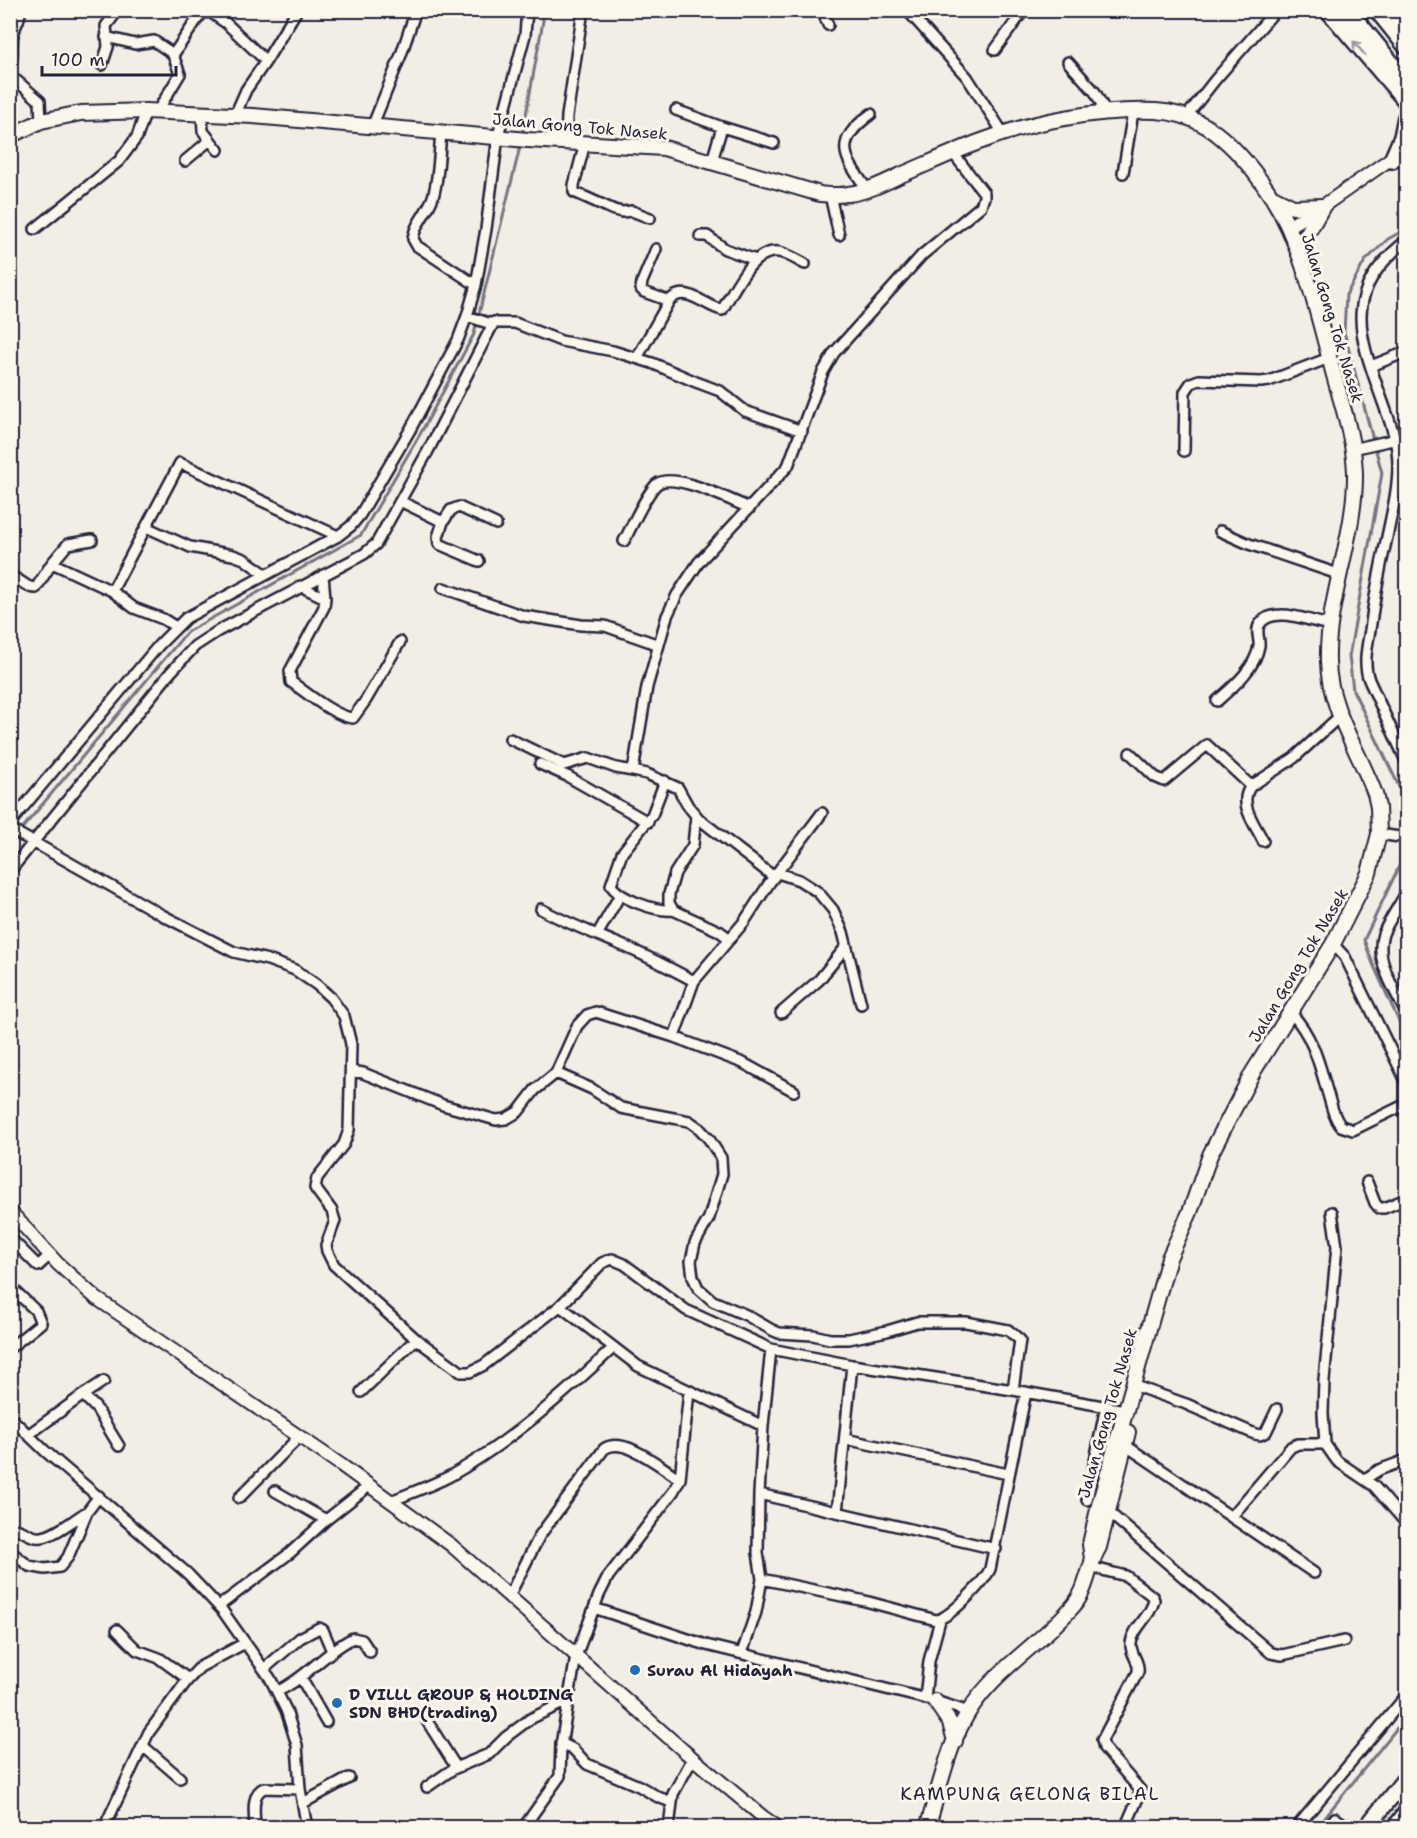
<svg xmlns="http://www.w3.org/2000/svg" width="1417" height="1838" viewBox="0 0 1417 1838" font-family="'Shantell Sans',sans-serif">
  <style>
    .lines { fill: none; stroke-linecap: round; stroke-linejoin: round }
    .stream { stroke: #76747f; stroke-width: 3 }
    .minor-casing { stroke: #22223b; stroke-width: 14 }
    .tertiary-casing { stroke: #22223b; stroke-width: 16 }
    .secondary-casing { stroke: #22223b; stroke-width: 18 }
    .primary-casing { stroke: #22223b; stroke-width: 20 }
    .minor { stroke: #fbf7ec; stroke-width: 9 }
    .tertiary { stroke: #fbf7ec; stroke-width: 12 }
    .secondary { stroke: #fbf7ec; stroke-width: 14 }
    .primary { stroke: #fbf7ec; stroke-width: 15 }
    .oneway { stroke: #99979c }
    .poi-dot { fill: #1f6fb2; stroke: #fbf7ec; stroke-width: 2 }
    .labels { text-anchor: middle; stroke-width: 6; stroke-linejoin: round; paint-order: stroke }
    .street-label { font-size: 16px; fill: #22223b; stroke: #fbf7ec }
    .poi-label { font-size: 16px; font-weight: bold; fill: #22223b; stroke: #fbf7ec; text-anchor: start }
    .neighbourhood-label { font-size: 18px; letter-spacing: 1.5px; fill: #22223b; stroke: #fbf7ec }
  </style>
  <rect width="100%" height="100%" fill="#f2eee5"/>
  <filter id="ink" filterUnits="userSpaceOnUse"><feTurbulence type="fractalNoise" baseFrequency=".0167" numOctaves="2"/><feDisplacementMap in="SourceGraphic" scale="12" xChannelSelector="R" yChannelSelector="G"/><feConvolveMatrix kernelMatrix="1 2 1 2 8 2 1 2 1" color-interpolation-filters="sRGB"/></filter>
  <g filter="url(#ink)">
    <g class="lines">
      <path class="stream" d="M522 137 543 21 542 10
        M1406 229 1388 239 1365 261 1346 295 1344 332 1382 473 1349 656 1353 690 1404 797 1403 858 1364 940 1373 964 1406 1037
        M10 843 187 632 361 535 423 429 474 334 521 143
        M1316 1828 1406 1717"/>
      <defs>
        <path id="minor" d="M822 10 828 25
          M907 10 967 77 1003 133
          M106 37 135 44 154 41 173 54
          M995 50 1024 10
          M266 61 297 10
          M1068 62 1095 92 1107 114
          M102 65 108 47 106 26 118 10
          M10 66C14 55 11 46 13 35 14 26 21 20 20 10
          M10 75 40 101 41 121
          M676 110 722 127 712 161
          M157 112 180 74 173 55 198 18 203 13 210 12 226 23 266 61 246 90 235 115
          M202 113 203 131 218 150
          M1186 117 1215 80 1276 10
          M372 127 401 55 416 10
          M722 127 774 143
          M441 132C439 153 439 177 433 197 428 212 414 225 413 239L417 246 476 285
          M566 142 567 116 583 10
          M585 143 574 185V192L614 210 622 212 632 211 650 218
          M185 161 210 140
          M1123 173 1133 112
          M867 189C843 156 833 142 871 114
          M830 195 839 235
          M35 229 119 161 137 137 146 111
          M700 236H707L725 249 756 260
          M1406 241C1339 294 1360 337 1385 408 1392 427 1398 444 1398 465 1398 489 1392 513 1387 537 1380 568 1374 599 1370 630 1367 647 1363 664 1369 680L1406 761
          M656 249 642 282 641 289 644 292 669 301
          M467 316 488 323H515L561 341 613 351 652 363 696 382 720 391 745 411 802 431
          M637 358 669 301C685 283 704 306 722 310 734 291 752 248 779 252 788 254 797 260 805 264
          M1371 366 1406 352
          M1352 449 1406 437
          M1184 451 1185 392 1191 383 1199 380 1261 382 1269 381 1329 358
          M400 501 443 522 451 510 459 507 496 524
          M443 522 438 537 439 544 479 561
          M146 527 190 547 233 555 244 559 265 574
          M1220 531 1249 544 1341 575
          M624 541C631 528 647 492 657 484 674 471 731 501 750 508
          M52 563 68 544 92 540
          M323 575 325 598 324 607 290 671 291 682 294 684C308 694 336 717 353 718L366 700 400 642
          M10 577C21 578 26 589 36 588L52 563 112 591 134 608 163 619 176 627
          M300 586 325 598
          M443 588 524 616 581 625 605 626 659 645
          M112 591 180 463 338 536
          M1217 701C1233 687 1255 669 1259 646 1260 639 1255 630 1260 624 1265 617 1274 615 1281 615 1296 614 1315 623 1331 625
          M510 739 564 765 588 758 616 768 633 771
          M1130 753 1155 777 1164 781 1207 745 1251 786
          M540 764 567 776 648 822
          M665 781 652 815 622 853 611 885C619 899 657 912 673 910
          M696 816 693 845 675 873 669 894V903L673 910 719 931 730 939
          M10 823 159 645 186 618 338 536 351 526 360 515 410 430 458 340 467 316 476 285 486 229 498 136 525 35 527 10
          M10 829 162 915 234 952 268 960 295 970 317 985 331 998 344 1016 351 1044 349 1130 344 1144 317 1178 315 1188 332 1211 335 1221 326 1245 327 1251 334 1265 416 1339 461 1372H470L484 1365 560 1306 602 1263 612 1259 624 1264 686 1310 771 1349 852 1365 1013 1390 1125 1410
          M1379 834 1406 838
          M1263 841C1255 824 1237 803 1251 786L1294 758 1340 716
          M10 871 170 673 195 646 218 631 364 554 376 544 428 451 494 322
          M778 873 799 880 818 892 833 910 843 932 861 1004
          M774 877 699 819 688 806 678 788 647 774 633 771 647 687 667 616 677 595 699 562 788 466 823 372 834 353 922 255 981 206 984 197V193L953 153
          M1406 893C1399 906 1389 920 1383 934 1374 960 1395 990 1406 1013
          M541 909C566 923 589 931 614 942 641 953 668 967 694 981
          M597 935 620 895
          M1333 944 1345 957 1406 1081
          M781 1013 819 980 845 948
          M1291 1013C1312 1035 1319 1062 1327 1091 1331 1103 1333 1117 1341 1126L1353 1130 1406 1104
          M674 1037 694 981 744 922 770 882 822 813
          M351 1071 363 1073 443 1105 496 1120 506 1119 518 1112 535 1090 556 1073 577 1026 587 1015 596 1012 674 1037 743 1063 794 1091
          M556 1073 592 1089 621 1108 689 1121 699 1128 709 1139 721 1158 722 1174 709 1218 695 1243 691 1261 693 1277 698 1288 713 1301 746 1315 772 1330 779 1333 813 1335 830 1339H849L887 1331 917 1322H966L1008 1330 1020 1340 1013 1390
          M1367 1182 1375 1203 1379 1208H1384L1406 1199
          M1332 1212 1337 1247 1324 1380 1323 1413 1325 1444 1337 1461 1374 1486 1406 1523
          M10 1238 38 1266 50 1255
          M10 1286 36 1311 41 1323 10 1348
          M560 1306 638 1366 763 1426
          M1141 1388 1186 1404 1255 1434 1260 1435 1266 1432 1277 1409
          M361 1392 416 1339
          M83 1395 104 1381
          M10 1417 45 1451 188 1574 222 1610 270 1678 286 1710 297 1745 300 1789 307 1828
          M28 1435 83 1395 96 1408 119 1446
          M845 1439 1008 1474
          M1125 1445 1314 1573
          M1365 1479 1379 1470 1406 1460
          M275 1491 326 1520
          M759 1494 996 1549
          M239 1498 299 1437
          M1087 1500 1106 1406
          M391 1501C410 1493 431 1486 450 1476 510 1442 563 1395 613 1348
          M1105 1509 1271 1653 1282 1655 1344 1641
          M837 1512 852 1365
          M1232 1516 1291 1447 1298 1444H1325
          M13 1529C23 1529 28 1536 36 1537 50 1540 73 1520 85 1513
          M10 1551 29 1566 45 1569 60 1567 68 1557 87 1512 99 1496
          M1090 1567 1126 1576 1152 1596 1154 1600C1151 1617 1132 1628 1131 1644 1130 1654 1140 1661 1138 1672L1102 1740 1104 1748 1141 1791 1125 1828
          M762 1579 865 1601 936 1620C950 1618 984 1582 990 1569L1026 1392
          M509 1596 540 1535 604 1449C624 1435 662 1468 680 1479
          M219 1606 290 1553 326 1520 369 1486
          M594 1608 706 1645 935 1701 969 1712
          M117 1630 137 1650 159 1658 188 1679
          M742 1653 756 1612 762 1579 758 1553 759 1494 763 1426 771 1349
          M264 1669 300 1638 319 1628 323 1630 332 1651
          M301 1678 326 1722
          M278 1691C306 1678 325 1652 353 1638L362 1640 370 1652
          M925 1699 929 1661 940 1620
          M427 1721 456 1767
          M561 1743 573 1749 587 1764 639 1786 658 1797 671 1802
          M143 1746 180 1778
          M427 1787 453 1769 489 1754 506 1737 530 1719 569 1700
          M303 1803 349 1778
          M104 1828 149 1732 186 1682 200 1667 245 1643
          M255 1828C255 1815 250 1794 264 1788L300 1789
          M523 1828 560 1776 561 1745 576 1656 599 1595 608 1577 673 1492 680 1479 689 1391
          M669 1828 673 1794 693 1758
          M1296 1828 1406 1696
          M1327 1828 1335 1818 1349 1828"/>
        <path id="tertiary" d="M1288 227 1323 206 1406 148
          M10 1211 58 1264 96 1298 341 1465 451 1545 684 1751 763 1817 779 1828"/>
        <path id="secondary" d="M10 136 41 121 81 113 146 111 253 116 528 140 664 148 820 194C830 195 839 196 848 194 867 192 884 183 901 175 927 164 953 152 979 142 1033 121 1097 109 1156 111 1172 112 1190 117 1204 125 1238 145 1273 193 1289 229 1308 273 1320 322 1332 368 1341 402 1354 438 1355 473 1356 537 1326 599 1328 662 1329 709 1359 751 1375 794L1378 807 1379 834 1369 873 1333 944 1253 1072 1210 1155 1190 1212 1169 1258 1099 1505 1090 1544 1092 1559
          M1271 196 1293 207 1323 206
          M1301 259 1306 236 1323 206
          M935 1701 950 1723 955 1741
          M927 1828C940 1788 948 1743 971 1708 998 1667 1043 1642 1074 1605 1088 1588 1088 1565 1099 1547L1128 1432"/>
        <path id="primary" d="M1328 10 1406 101
          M1348 10 1406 81
          M1377 10 1406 46
          M1391 10 1406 29
          M1392 160 1402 137 1406 117
          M1366 1828 1406 1778
          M1395 1828 1406 1813"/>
      </defs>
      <use href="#minor" class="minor-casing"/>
      <use href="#tertiary" class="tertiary-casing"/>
      <use href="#secondary" class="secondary-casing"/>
      <use href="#primary" class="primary-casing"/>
      <use href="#minor" class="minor"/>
      <use href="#tertiary" class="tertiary"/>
      <use href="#secondary" class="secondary"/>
      <use href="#primary" class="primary"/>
    </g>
    <defs><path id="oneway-shaft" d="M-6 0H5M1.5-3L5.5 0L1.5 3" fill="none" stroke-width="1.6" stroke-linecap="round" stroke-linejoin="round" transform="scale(1.5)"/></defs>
    <use class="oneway" href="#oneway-shaft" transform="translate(1359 48) rotate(-131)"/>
  </g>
  <g class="poi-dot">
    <circle cx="635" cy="1670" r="6"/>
    <circle cx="337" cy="1703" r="6"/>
  </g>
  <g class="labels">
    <g class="street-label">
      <text transform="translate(580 126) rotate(5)" y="6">Jalan Gong Tok Nasek</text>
      <text transform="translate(1333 318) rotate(73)" y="6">Jalan Gong Tok Nasek</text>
      <text transform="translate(1298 965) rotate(-59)" y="6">Jalan Gong Tok Nasek</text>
      <text transform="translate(1107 1413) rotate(-74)" y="6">Jalan Gong Tok Nasek</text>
    </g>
    <g class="poi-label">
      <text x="647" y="1676">Surau Al Hidayah</text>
      <text x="349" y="1700">D VILLL GROUP &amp; HOLDING<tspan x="349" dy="18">SDN BHD(trading)</tspan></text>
    </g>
    <g class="neighbourhood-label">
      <text x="1030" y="1800">KAMPUNG GELONG BILAL</text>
    </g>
  </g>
  <rect width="1417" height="1838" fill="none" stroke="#fbf7ec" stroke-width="36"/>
  <rect x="18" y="18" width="1381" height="1802" fill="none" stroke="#22223b" stroke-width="2" filter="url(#ink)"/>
  <path d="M42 66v9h134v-9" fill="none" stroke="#22223b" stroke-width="3"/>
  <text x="51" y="66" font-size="18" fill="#22223b" stroke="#fbf7ec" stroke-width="4.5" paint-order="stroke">100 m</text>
</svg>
